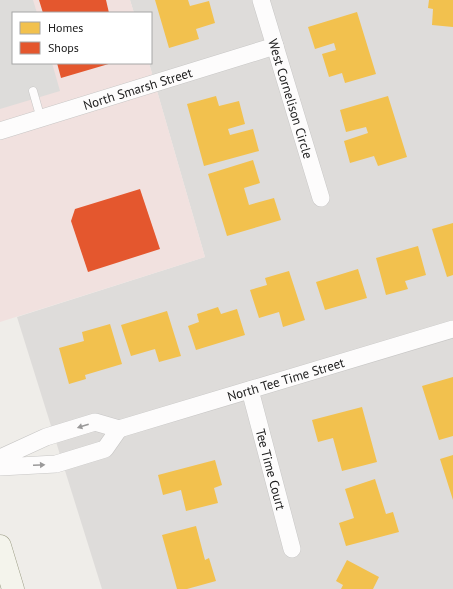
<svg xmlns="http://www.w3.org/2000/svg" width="453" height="589" viewBox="0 0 453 589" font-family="'PT Sans',sans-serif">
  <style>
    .residential { fill: #dedcda }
    .commercial { fill: #f1e1df }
    .religious { fill: #dddcda }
    .homes { fill: #f2c14e }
    .shops { fill: #e4572e }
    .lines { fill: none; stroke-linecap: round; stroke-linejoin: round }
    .lane-casing { stroke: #c7c6c5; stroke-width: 9 }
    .street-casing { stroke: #c7c6c5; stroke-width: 18 }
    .secondary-casing { stroke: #989980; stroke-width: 23 }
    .lane { stroke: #fdfcfc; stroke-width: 8 }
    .street { stroke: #fdfcfc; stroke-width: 17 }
    .secondary { stroke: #f4f4ec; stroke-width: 22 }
    .oneway { fill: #9a9999 }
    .labels { text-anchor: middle; stroke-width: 4; stroke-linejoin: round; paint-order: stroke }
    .street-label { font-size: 13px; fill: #202020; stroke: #fff }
  </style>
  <rect width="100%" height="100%" fill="#efede9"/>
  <path class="residential" d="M130 0H453V589H102L17 317 205 257 149 63H151V13H134Z"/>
  <path class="commercial" d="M0 0H130L134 13H13V63H149L205 257 0 322Z"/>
  <path class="religious" d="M0 0H33L37 13H13V63H52L60 91 0 109Z"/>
  <path class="homes" d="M155 0H188L190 6 209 1 215 23 196 29 199 39 169 48Z
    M429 0H453V27L432 25 433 9 428 8Z
    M357 12 376 74 345 83 342 73 329 77 322 54 336 50 334 43 315 49 308 27Z
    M216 96 219 106 239 101 245 124 228 129 230 135 253 129 259 151 204 166 187 104Z
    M388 96 407 157 378 166 374 156 350 163 344 141 368 133 366 127 346 132 340 110Z
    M253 160 260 183 244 188 249 205 274 198 281 220 227 236 208 174Z
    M453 223V275L447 277 432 229Z
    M418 246 426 275 405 281 408 289 386 295 376 258Z
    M358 269 367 298 325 310 316 282Z
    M289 271 305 320 283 327 279 312 259 318 250 290 267 285 265 278Z
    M218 307 221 314 237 309 245 335 196 350 188 326 199 322 197 314Z
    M167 311 181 356 159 362 155 349 131 356 121 325Z
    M110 324 122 364 85 375 86 379 69 384 59 348 84 341 82 332Z
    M453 377V436L439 440 422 386Z
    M362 407 377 462 342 471 333 438 318 442 312 420Z
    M453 455V500L440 459Z
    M215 460 222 485 214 488 218 503 186 511 181 490 163 495 158 475Z
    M375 479 386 514 393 512 399 532 346 546 339 523 354 518 345 489Z
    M196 526 205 560 209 558 216 581 187 589H177L162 535Z
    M347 560 379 577 373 589H341L343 585 336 581Z"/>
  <path class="shops" d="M39 0H106L109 13H43Z
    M57 63H112L61 78Z
    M140 189 160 249 88 272 71 221 75 209Z"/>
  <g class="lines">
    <defs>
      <path id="lane" d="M33 91 41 119"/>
      <g id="street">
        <path id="s1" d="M261 0 321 198"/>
        <path id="s2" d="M0 131 275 46"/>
        <path id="s3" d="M250 390 292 549"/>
        <path id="s4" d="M119 429 453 329"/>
        <path d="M0 458 46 437 95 422 119 429 105 449 56 464 0 467"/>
      </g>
      <path id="secondary" d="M0 546 13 589"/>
    </defs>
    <use href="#lane" class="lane-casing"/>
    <use href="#street" class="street-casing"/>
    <use href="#secondary" class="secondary-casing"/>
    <use href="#lane" class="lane"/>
    <use href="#street" class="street"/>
    <use href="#secondary" class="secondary"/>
  </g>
  <defs><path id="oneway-solid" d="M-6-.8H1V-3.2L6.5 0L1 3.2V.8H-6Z"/></defs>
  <g class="oneway">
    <use href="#oneway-solid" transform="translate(83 426) rotate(162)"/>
    <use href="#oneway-solid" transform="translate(39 465) rotate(-3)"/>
  </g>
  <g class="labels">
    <g class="street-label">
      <text dy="5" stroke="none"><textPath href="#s2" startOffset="144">North Smarsh Street</textPath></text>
      <text dy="5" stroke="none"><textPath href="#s1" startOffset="103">West Cornelison Circle</textPath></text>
      <text dy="5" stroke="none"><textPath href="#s4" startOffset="174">North Tee Time Street</textPath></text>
      <text dy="5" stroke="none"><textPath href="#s3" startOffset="82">Tee Time Court</textPath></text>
    </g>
  </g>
  <rect x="12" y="12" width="140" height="52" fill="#ffffff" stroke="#a6a6a6"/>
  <rect x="20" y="22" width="20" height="12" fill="#f2c14e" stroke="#a6a6a6"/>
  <text x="48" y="32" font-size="12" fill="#202020">Homes</text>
  <rect x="20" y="42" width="20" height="12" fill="#e4572e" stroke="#a6a6a6"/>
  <text x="48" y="52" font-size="12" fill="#202020">Shops</text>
</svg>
